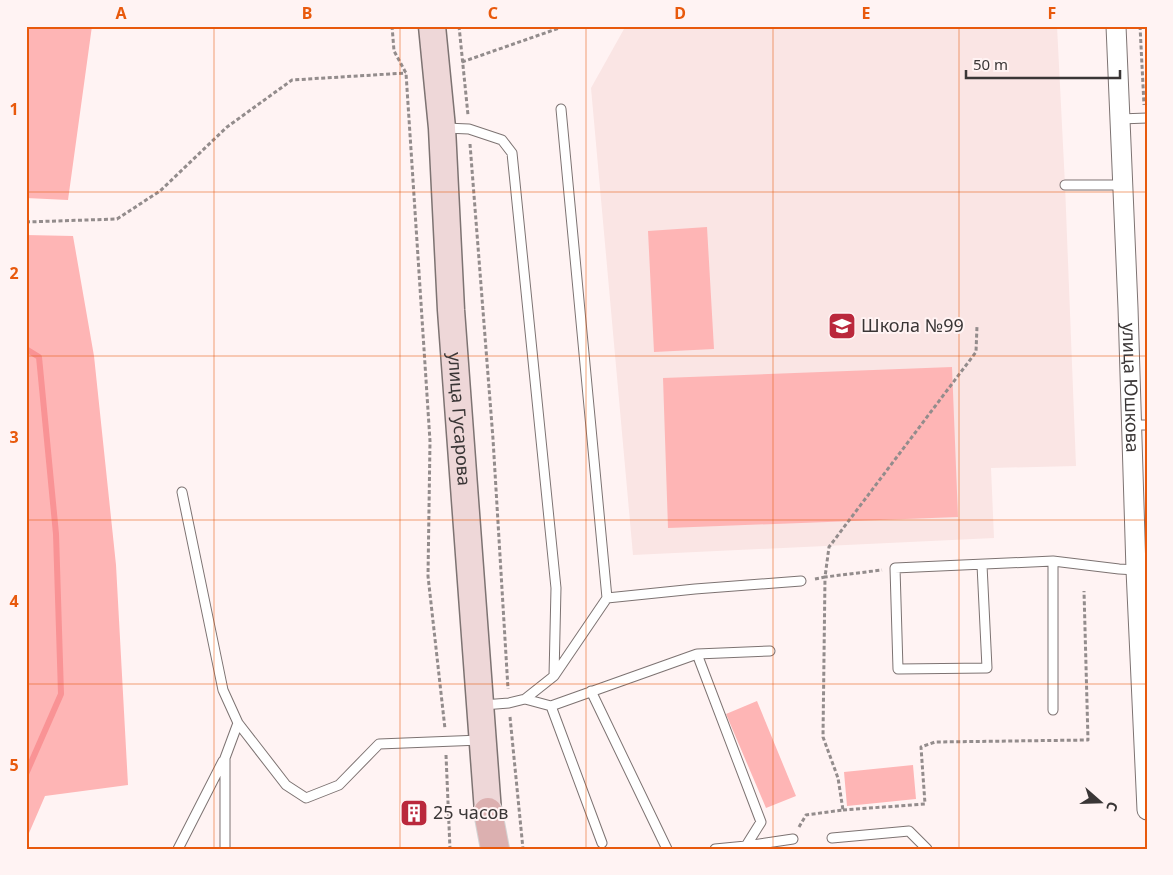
<svg xmlns="http://www.w3.org/2000/svg" width="1173" height="875" viewBox="0 0 1173 875" font-family="'Noto Sans',sans-serif">
  <style>
    .built { fill: #fae5e4 }
    .green { fill: #feb5b5 }
    .lines { fill: none; stroke-linecap: round; stroke-linejoin: round }
    .stream { stroke: #f99395; stroke-width: 6 }
    .lane-casing { stroke: #7d7372; stroke-width: 11 }
    .street-casing { stroke: #7d7372; stroke-width: 21 }
    .secondary-casing { stroke: #7d7372; stroke-width: 29 }
    .primary-casing { stroke: #d4d3d3; stroke-width: 30 }
    .path { stroke: #938c8c; stroke-width: 3; stroke-dasharray: 4 2.5; stroke-linecap: butt }
    .lane { stroke: #fff; stroke-width: 9 }
    .street { stroke: #fff; stroke-width: 19 }
    .secondary { stroke: #eed7d8; stroke-width: 26 }
    .primary { stroke: #dcb0b0; stroke-width: 28 }
    .grid { fill: none; stroke: #e8590c; stroke-width: 1; stroke-opacity: 0.55 }
    .labels { text-anchor: middle; stroke-width: 4; stroke-linejoin: round; paint-order: stroke }
    .poi-label { font-size: 18px; fill: #3a3636; stroke: #fff3f3; text-anchor: start }
    .street-label { font-size: 18px; fill: #3a3636; stroke: #fff3f3 }
    .neatline { fill: none; stroke: #e8590c; stroke-width: 2 }
    .grid-label { font-size: 16px; text-anchor: middle; font-weight: bold; fill: #e8590c }
  </style>
  <rect width="100%" height="100%" fill="#fff3f3"/>
  <path class="built" d="M630 26H1057L1065 185 1076 466 991 468 994 538 633 555 591 88 624 29Z"/>
  <path class="green" d="M26 26H92L68 200 26 198Z
    M707 227 714 349 654 352 648 231Z
    M26 235 73 236 94 356 116 565 128 785 45 796 26 840Z
    M952 367 958 517 668 528 663 378Z
    M757 701 796 796 766 808 726 714Z
    M913 765 916 799 847 806 844 772Z"/>
  <g class="lines">
    <path class="stream" d="M26 349 39 357 56 534 61 694 26 774"/>
    <defs>
      <path id="lane" d="M1120 119 1147 118
        M445 128 469 129 502 140 512 153 556 588 554 676 525 699
        M1065 185H1122
        M1130 425H1147
        M182 492 223 690 238 723 286 785 306 798 339 785 379 744 481 740
        M982 565 987 668 898 669 895 568 1053 561 1119 569 1136 570
        M607 598 695 589 801 581
        M697 654 770 651
        M554 676 607 598 561 109
        M591 691 667 849
        M483 705 509 703 525 699 551 706 697 654 761 822 746 846
        M551 706 602 843
        M1053 710V561
        M832 838 909 831 927 849
        M178 849 223 761
        M225 849V758L238 723
        M715 849 746 846 793 839"/>
      <g id="street">
        <path id="s1" d="M1116 26 1128 308 1136 570 1147 810"/>
      </g>
      <g id="secondary">
        <path id="s2" d="M432 26 442 128 451 310 488 812"/>
      </g>
      <path id="primary" d="M488 812 495 849"/>
    </defs>
    <use href="#lane" class="lane-casing"/>
    <use href="#street" class="street-casing"/>
    <use href="#secondary" class="secondary-casing"/>
    <use href="#primary" class="primary-casing"/>
    <path class="path" d="M392 26 394 51 406 73 430 441 428 576 445 729
      M459 26 468 115
      M1140 26 1144 105
      M462 62 565 26
      M470 144 493 439 508 689
      M26 222 117 219 160 191 227 127 292 80 406 73
      M815 579 825 577 829 547 976 352 977 326
      M510 717 523 849
      M446 755 450 849
      M843 810 925 804 921 747 935 742 1088 740 1084 591
      M799 827 806 815 843 810 838 778 823 737 825 577 882 570"/>
    <use href="#lane" class="lane"/>
    <use href="#street" class="street"/>
    <use href="#secondary" class="secondary"/>
    <use href="#primary" class="primary"/>
  </g>
  <path class="grid" d="M214 26V849M400 26V849M586 26V849M773 26V849M959 26V849M26 192H1147M26 356H1147M26 520H1147M26 684H1147"/>
  <defs>
    <symbol id="school-square" viewBox="-11 -11 22 22"><rect x="-9" y="-9" width="18" height="18" rx="4" fill="#ba283c" stroke="#fff3f3"/><path d="M0-5L7-2L0 1L-7-2ZM-4 1L0 2.5L4 1V4Q0 6-4 4Z" fill="#fff"/></symbol>
    <symbol id="building-square" viewBox="-11 -11 22 22"><rect x="-9" y="-9" width="18" height="18" rx="4" fill="#ba283c" stroke="#fff3f3"/><path d="M-4-6H4V6H1V3H-1V6H-4ZM-2.5-4.3h1.7v1.8h-1.7ZM.8-4.3h1.7v1.8H.8ZM-2.5-1h1.7V.8h-1.7ZM.8-1h1.7V.8H.8Z" fill="#fff"/></symbol>
  </defs>
  <g fill-rule="evenodd">
    <use href="#school-square" x="826" y="310" width="32" height="32"/>
    <use href="#building-square" x="398" y="797" width="32" height="32"/>
  </g>
  <g class="labels">
    <g class="poi-label">
      <text x="861" y="332">Школа №99</text>
      <text x="433" y="819">25 часов</text>
    </g>
    <g class="street-label">
      <text dy="6" stroke="none"><textPath href="#s1" startOffset="362">улица Юшкова</textPath></text>
      <text dy="6" stroke="none"><textPath href="#s2" startOffset="394">улица Гусарова</textPath></text>
    </g>
  </g>
  <rect width="1173" height="875" fill="none" stroke="#fff3f3" stroke-width="55"/>
  <g transform="translate(1100 802) rotate(110)" stroke="#fff3f3" stroke-width="4" paint-order="stroke">
  <path d="M0-4L9 19L0 12L-9 19Z" fill="#3a3636"/>
  <text y="-8" font-size="14" font-weight="bold" text-anchor="middle" fill="#3a3636">С</text>
  </g>
  <path d="M966 70v8h154v-8" fill="none" stroke="#3a3636" stroke-width="2.5"/>
  <text x="973" y="70" font-size="15" fill="#3a3636" stroke="#fff3f3" stroke-width="4" paint-order="stroke">50 m</text>
  <rect x="28" y="28" width="1118" height="820" class="neatline"/>
  <g class="grid-label">
    <text x="121" y="19">A</text>
    <text x="307" y="19">B</text>
    <text x="493" y="19">C</text>
    <text x="680" y="19">D</text>
    <text x="866" y="19">E</text>
    <text x="1052" y="19">F</text>
    <text x="14" y="115">1</text>
    <text x="14" y="279">2</text>
    <text x="14" y="443">3</text>
    <text x="14" y="607">4</text>
    <text x="14" y="771">5</text>
  </g>
</svg>
